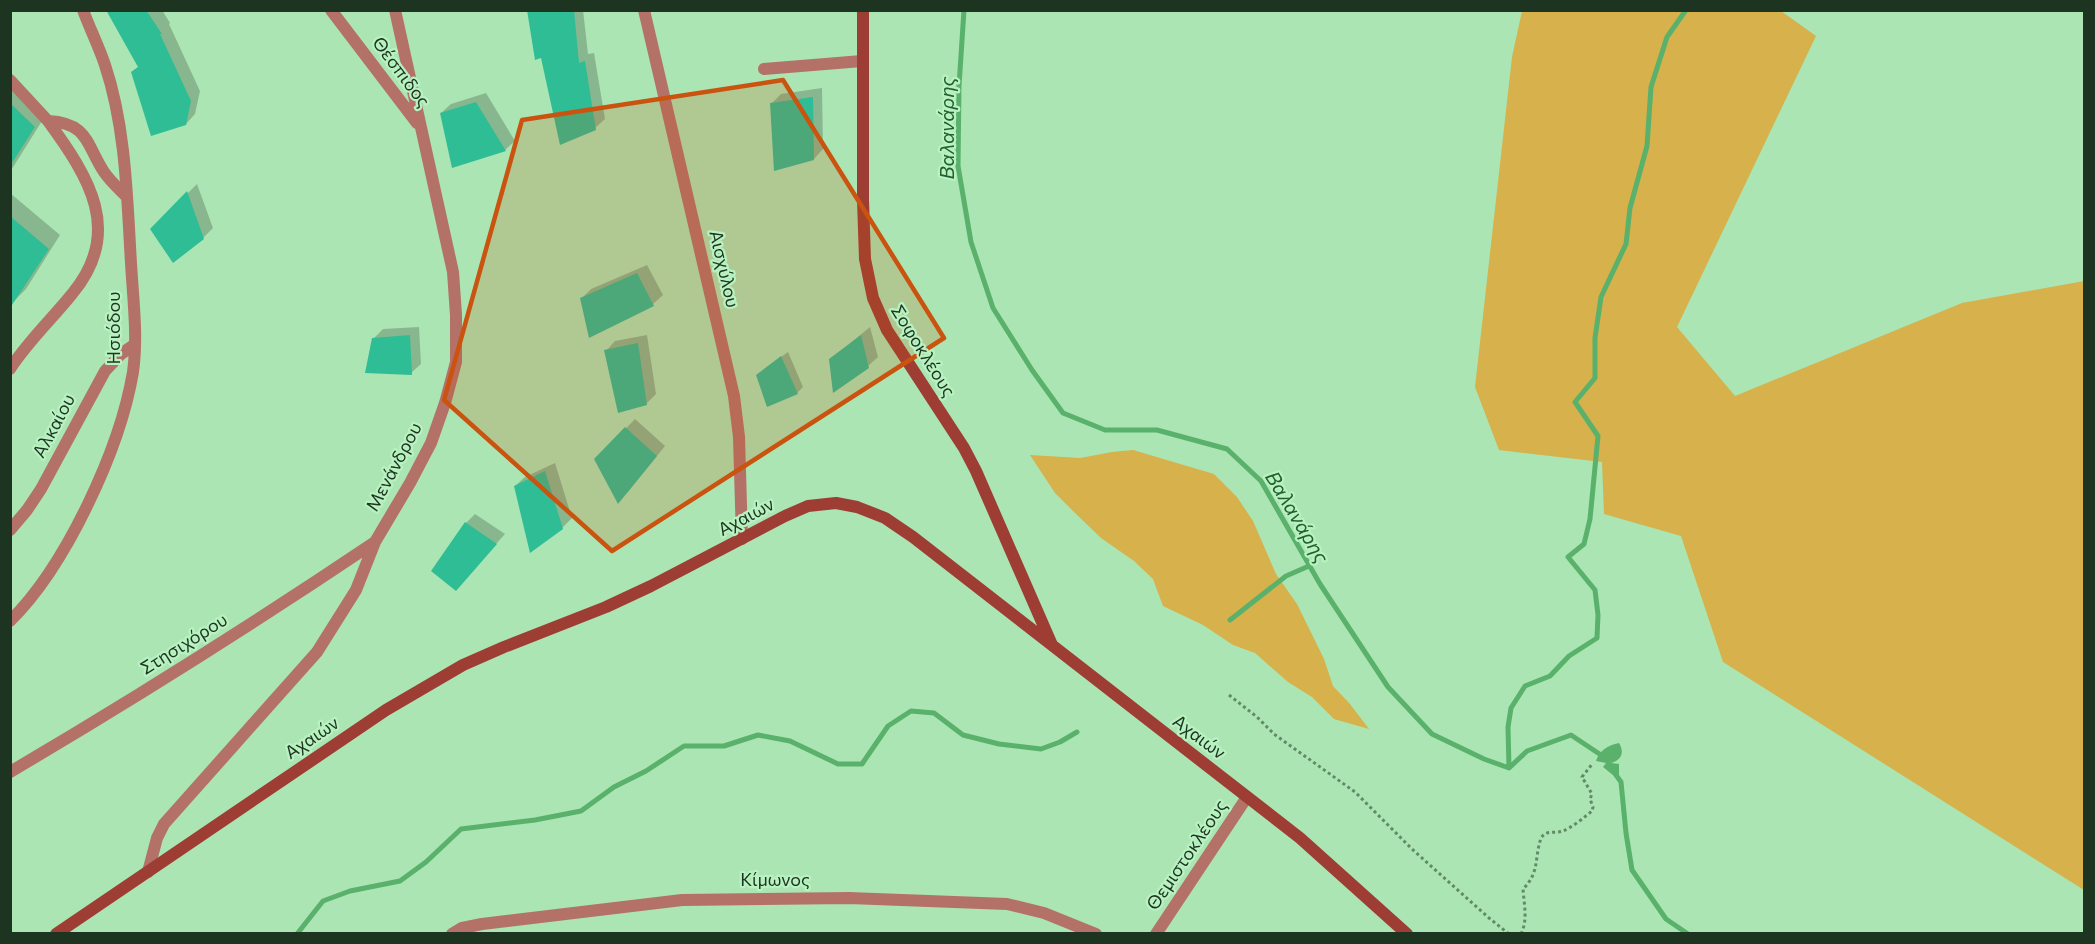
<svg xmlns="http://www.w3.org/2000/svg" width="2095" height="944" viewBox="0 0 2095 944" font-family="Commissioner,sans-serif">
  <style>
    .green { fill: #d6b14c }
    .water { fill: #5ab16b }
    .shadow { fill: #0003 }
    .lines { fill: none; stroke-linecap: round; stroke-linejoin: round }
    .stream { stroke: #5ab16b; stroke-width: 5 }
    .building { fill: #2ebd94 }
    .path { stroke: #628a68; stroke-width: 3; stroke-dasharray: 3 3; stroke-linecap: butt }
    .street { stroke: #b47168; stroke-width: 12 }
    .secondary { stroke: #9e3d33; stroke-width: 12 }
    .marked { fill: #ca530f; fill-opacity: 0.2; stroke: #ca530f; stroke-width: 4.5; stroke-linejoin: round }
    .labels { text-anchor: middle; stroke-width: 4.5; stroke-linejoin: round; paint-order: stroke }
    .street-label { font-size: 18px; fill: #1d3421; stroke: #b8f2c0 }
    .water-label { font-size: 20px; font-style: italic; fill: #236031; stroke: #b8f2c0 }
  </style>
  <rect width="100%" height="100%" fill="#abe5b3"/>
  <path class="green" d="M1522 11H1781L1816 36 1677 327 1735 396 1962 303 2084 281V890L1723 662 1681 536 1604 514 1602 462 1499 450 1475 387 1512 57Z
    M1133 450 1214 474 1237 497 1253 521 1276 574 1297 604 1324 659 1333 686 1350 704 1369 729 1334 719 1312 697 1288 682 1255 653 1233 645 1203 625 1163 606 1153 579 1134 561 1101 538 1073 511 1055 493 1030 455 1080 458 1112 452Z"/>
  <path class="water" d="M1619 743C1625 753 1621 760 1611 763L1619 764V780L1603 767 1606 763 1596 761C1599 751 1608 745 1619 743Z"/>
  <path class="shadow" d="M107 10H162L170 23 169 24 200 91 195 114 186 124 133 72 139 66Z
    M529 10H583L588 54 594 53 605 119 595 128 542 57Z
    M10 78 47 113 10 172Z
    M822 88 823 149 814 159 771 104 781 94Z
    M486 93 515 141 505 150 441 113 451 104Z
    M197 184 213 228 203 238 152 229Z
    M10 193 60 235 26 289 13 302 10 301Z
    M647 265 663 295 653 304 590 336 581 299 591 289Z
    M419 327 421 364 411 373 374 338 383 329Z
    M870 327 878 357 868 366 830 360Z
    M647 335 656 394 647 403 606 351 615 341Z
    M788 352 803 387 797 393 764 369Z
    M635 419 665 446 627 493 596 459Z
    M555 463 572 518 562 528 515 486 525 477Z
    M475 514 505 534 456 589 466 523Z"/>
  <g class="lines">
    <path class="stream" d="M964 10 959 86 958 166 971 242 993 308 1032 370 1063 413 1105 430H1157L1227 449 1261 481 1320 584 1388 687 1432 734 1484 759 1509 768 1527 751 1571 735 1604 757
      M1230 620 1286 576 1309 566
      M1509 768 1508 727 1511 708 1525 686 1550 676 1569 656 1597 638 1598 615 1595 590 1568 557 1584 544 1590 519 1598 436 1575 402 1595 378V338L1601 297 1626 244 1630 208 1647 146 1651 87 1667 37 1686 10
      M1616 775 1621 782 1626 833 1632 870 1666 919 1688 934
      M297 934 323 901 350 891 400 881 426 862 461 829 535 820 581 811 614 787 646 771 684 746H724L758 735 790 741 838 764H862L888 726 911 711 934 713 963 735 999 744 1041 749 1060 742 1077 732"/>
  </g>
  <path class="building" d="M106 10H146L162 34H160L191 101 186 125 151 136 131 72 138 67Z
    M527 10H574L579 63 585 61 596 130 560 145 541 58 535 60Z
    M813 97 814 160 774 171 770 103Z
    M476 102 506 151 452 168 440 113Z
    M10 103 35 127 10 166Z
    M187 191 204 239 173 263 150 229Z
    M10 216 49 249 10 308Z
    M637 273 654 306 589 338 580 298Z
    M410 335 412 375 365 373 372 338Z
    M861 335 869 368 833 393 829 359Z
    M638 343 647 405 618 413 604 350Z
    M781 356 798 394 767 407 756 375Z
    M625 427 657 456 618 504 594 459Z
    M545 471 563 529 530 553 514 486Z
    M465 522 497 544 456 591 431 571Z"/>
  <g class="lines">
    <path class="path" d="M1229 695 1257 717 1274 734 1355 792 1412 849 1489 918 1509 934
      M1521 934C1528 920 1524 904 1523 889 1540 872 1534 859 1541 838 1547 829 1554 834 1563 831 1571 828 1585 817 1592 811L1593 807 1590 799 1592 794 1582 777 1593 763"/>
    <path class="street" d="M331 10 417 123
      M644 10 734 396 739 437 742 539
      M764 69 862 61
      M10 80 48 121C89 123 86 145 104 172 110 181 119 189 127 197
      M10 369C28 341 52 319 72 294 124 232 89 177 48 121
      M10 530 27 510 41 489 105 371 121 354 134 345
      M10 621C66 566 120 449 133 372 138 336 133 299 131 263 127 198 126 128 105 65 99 47 90 29 83 10
      M10 772C134 699 256 622 375 542
      M148 872 157 838 164 824 317 652 356 590 375 542 410 483 431 443 445 403 456 362V315L453 272 395 10
      M452 934 462 928 482 924 682 900 849 898 1007 904 1044 913 1096 934
      M1156 934 1247 797"/>
    <path class="secondary" d="M863 10V200L865 259 873 298 887 330 964 448 976 471 1052 645
      M56 934 386 710 463 665 504 647 606 607 651 586 785 516 808 506 836 503 857 507 885 518 913 537 1300 838 1407 934"/>
  </g>
  <path class="marked" d="M783 80 944 338 612 551 444 400 522 120Z"/>
  <g class="labels">
    <g class="street-label">
      <text transform="translate(401 72) rotate(53)" y="6">Θέσπιδος</text>
      <text transform="translate(724 269) rotate(77)" y="6">Αισχύλου</text>
      <text transform="translate(114 328) rotate(-90)" y="6">Ησιόδου</text>
      <text transform="translate(923 351) rotate(58)" y="6">Σοφοκλέους</text>
      <text transform="translate(54 426) rotate(-62)" y="6">Αλκαίου</text>
      <text transform="translate(394 467) rotate(-62)" y="6">Μενάνδρου</text>
      <text transform="translate(746 517) rotate(-28)" y="6">Αχαιών</text>
      <text transform="translate(184 644) rotate(-32)" y="6">Στησιχόρου</text>
      <text transform="translate(1199 737) rotate(37)" y="6">Αχαιών</text>
      <text transform="translate(312 738) rotate(-34)" y="6">Αχαιών</text>
      <text transform="translate(1187 855) rotate(-56)" y="6">Θεμιστοκλέους</text>
      <text x="775" y="886">Κίμωνος</text>
    </g>
    <g class="water-label">
      <text transform="translate(947 128) rotate(-90)" y="7">Βαλανάρης</text>
      <text transform="translate(1297 517) rotate(59)" y="7">Βαλανάρης</text>
    </g>
  </g>
  <rect width="2095" height="944" fill="none" stroke="#1d3421" stroke-width="24"/>
</svg>
